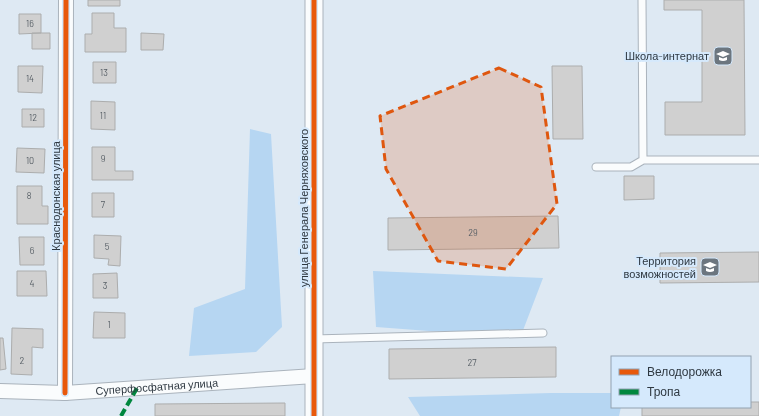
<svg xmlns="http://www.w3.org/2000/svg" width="759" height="416" viewBox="0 0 759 416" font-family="Barlow,sans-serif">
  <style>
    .green { fill: #b6d6f2 }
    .building { fill: #d0d0d0; stroke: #acadad }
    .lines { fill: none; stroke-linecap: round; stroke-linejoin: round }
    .service-casing { stroke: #aab3bc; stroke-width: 9 }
    .minor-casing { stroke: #aab3bc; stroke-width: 16 }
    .tertiary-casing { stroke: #aab3bc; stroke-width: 19 }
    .service { stroke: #fafcfd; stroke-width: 7 }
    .minor { stroke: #fafcfd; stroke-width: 14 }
    .tertiary { stroke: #fafcfd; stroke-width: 17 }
    .quiet { stroke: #00873e; stroke-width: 4; stroke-dasharray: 8 4; stroke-linecap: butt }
    .cycleway-casing { stroke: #d5e9fc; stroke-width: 8 }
    .cycleway { stroke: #e8590c; stroke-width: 5 }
    .marked { fill: #df570f; fill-opacity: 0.2; stroke: #df570f; stroke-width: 3; stroke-dasharray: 8 5; stroke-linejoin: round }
    .labels { text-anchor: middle; stroke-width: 4; stroke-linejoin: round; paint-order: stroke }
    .number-label { font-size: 9px; fill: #565e65 }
    .poi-label { font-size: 11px; fill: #2e3841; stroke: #d5e9fc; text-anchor: end }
    .street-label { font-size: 11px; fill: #2e3841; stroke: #d5e9fc }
  </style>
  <rect width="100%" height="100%" fill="#dee9f3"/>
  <path class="green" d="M250 129 271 134 282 327 256 352 189 356 194 308 245 289Z
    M373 271 543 278 522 333 429 331 376 327Z
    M551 393H612V407H621L619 416H420L408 397Z"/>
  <path class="building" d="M88 0H120V6H88Z
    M664 0H744L745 135H665V102H702V10H664Z
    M92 13H114V28H126V52H85V34H92Z
    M19 14H41V33L19 34Z
    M32 33H50V49H32Z
    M141 33 164 34 163 50H141Z
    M93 62H116V83H93Z
    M18 66H43L42 93 18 92Z
    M552 66H582L583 139H553Z
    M91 101 115 102V130L91 129Z
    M22 109H44V127H22Z
    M92 147H115V171H133V180H92Z
    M17 148 45 149 44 173 16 172Z
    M624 176H654V199L624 200Z
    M17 186H42V206H48V224H17Z
    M92 193H114V217H92Z
    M558 216 559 248 388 250V218Z
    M94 235 121 236 120 266 108 265 109 259 94 258Z
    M19 237H44V265H20Z
    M759 252V282L660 283V253Z
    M17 271H46L47 296H17Z
    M117 273 118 298H93V274Z
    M94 312 125 313V338H93Z
    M12 328 43 329V348L32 347V375L11 374Z
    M0 338H3L6 369 0 370Z
    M556 347V377L389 379V349Z
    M750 402H759V416H642V407H750Z
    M285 403V416H155V404Z"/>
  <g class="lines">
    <defs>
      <path id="service" d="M642 0 643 160H759
        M596 167H631L643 160
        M314 339 543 333"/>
      <g id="minor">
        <path id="s1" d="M0 391 65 393 314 376"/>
        <path d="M65 393 66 0"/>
      </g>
      <path id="tertiary" d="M314 416V0"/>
    </defs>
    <use href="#service" class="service-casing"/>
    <use href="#minor" class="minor-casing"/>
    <use href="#tertiary" class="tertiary-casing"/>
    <use href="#service" class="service"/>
    <use href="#minor" class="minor"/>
    <use href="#tertiary" class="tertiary"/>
    <path class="quiet" d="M121 416 137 388"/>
    <defs>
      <path id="cycleway" d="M65 393 66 0
        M314 416V0"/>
    </defs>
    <use href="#cycleway" class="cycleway-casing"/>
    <use href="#cycleway" class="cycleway"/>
  </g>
  <path class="marked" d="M499 68 541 87 557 204 506 269 438 261 386 169 380 116Z"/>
  <defs>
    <symbol id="school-square" viewBox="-11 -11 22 22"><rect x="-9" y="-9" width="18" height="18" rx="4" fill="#6c767f" stroke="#d5e9fc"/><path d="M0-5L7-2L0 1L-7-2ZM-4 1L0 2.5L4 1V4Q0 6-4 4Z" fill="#fff"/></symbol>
  </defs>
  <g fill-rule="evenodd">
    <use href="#school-square" x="712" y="45" width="22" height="22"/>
    <use href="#school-square" x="699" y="256" width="22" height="22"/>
  </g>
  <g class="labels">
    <g class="number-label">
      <text x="30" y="27">16</text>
      <text x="104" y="76">13</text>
      <text x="30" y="82">14</text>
      <text x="103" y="119">11</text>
      <text x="33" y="121">12</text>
      <text x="103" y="162">9</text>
      <text x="30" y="164">10</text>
      <text x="29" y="199">8</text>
      <text x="103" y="208">7</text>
      <text x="473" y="236">29</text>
      <text x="107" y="250">5</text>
      <text x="32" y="254">6</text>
      <text x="32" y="287">4</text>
      <text x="105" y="289">3</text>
      <text x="109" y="328">1</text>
      <text x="22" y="364">2</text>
      <text x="472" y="366">27</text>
    </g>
    <g class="poi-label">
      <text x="709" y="60">Школа-интернат</text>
      <text x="696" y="265">Территория<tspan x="696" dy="13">возможностей</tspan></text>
    </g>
    <g class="street-label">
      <text transform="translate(56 196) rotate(-90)" y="4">Краснодонская улица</text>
      <text transform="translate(304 208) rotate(-90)" y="4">улица Генерала Черняховского</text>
      <text dy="4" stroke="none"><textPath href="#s1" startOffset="157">Суперфосфатная улица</textPath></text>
    </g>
  </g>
  <rect x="611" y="356" width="140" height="52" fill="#d5e9fc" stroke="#92a2b1"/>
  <rect x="619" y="369" width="20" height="6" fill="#e8590c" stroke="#92a2b1"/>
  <text x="647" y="376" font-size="12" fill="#2e3841">Велодорожка</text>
  <rect x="619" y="389" width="20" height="6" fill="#00873e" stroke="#92a2b1"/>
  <text x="647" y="396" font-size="12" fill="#2e3841">Тропа</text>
</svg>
